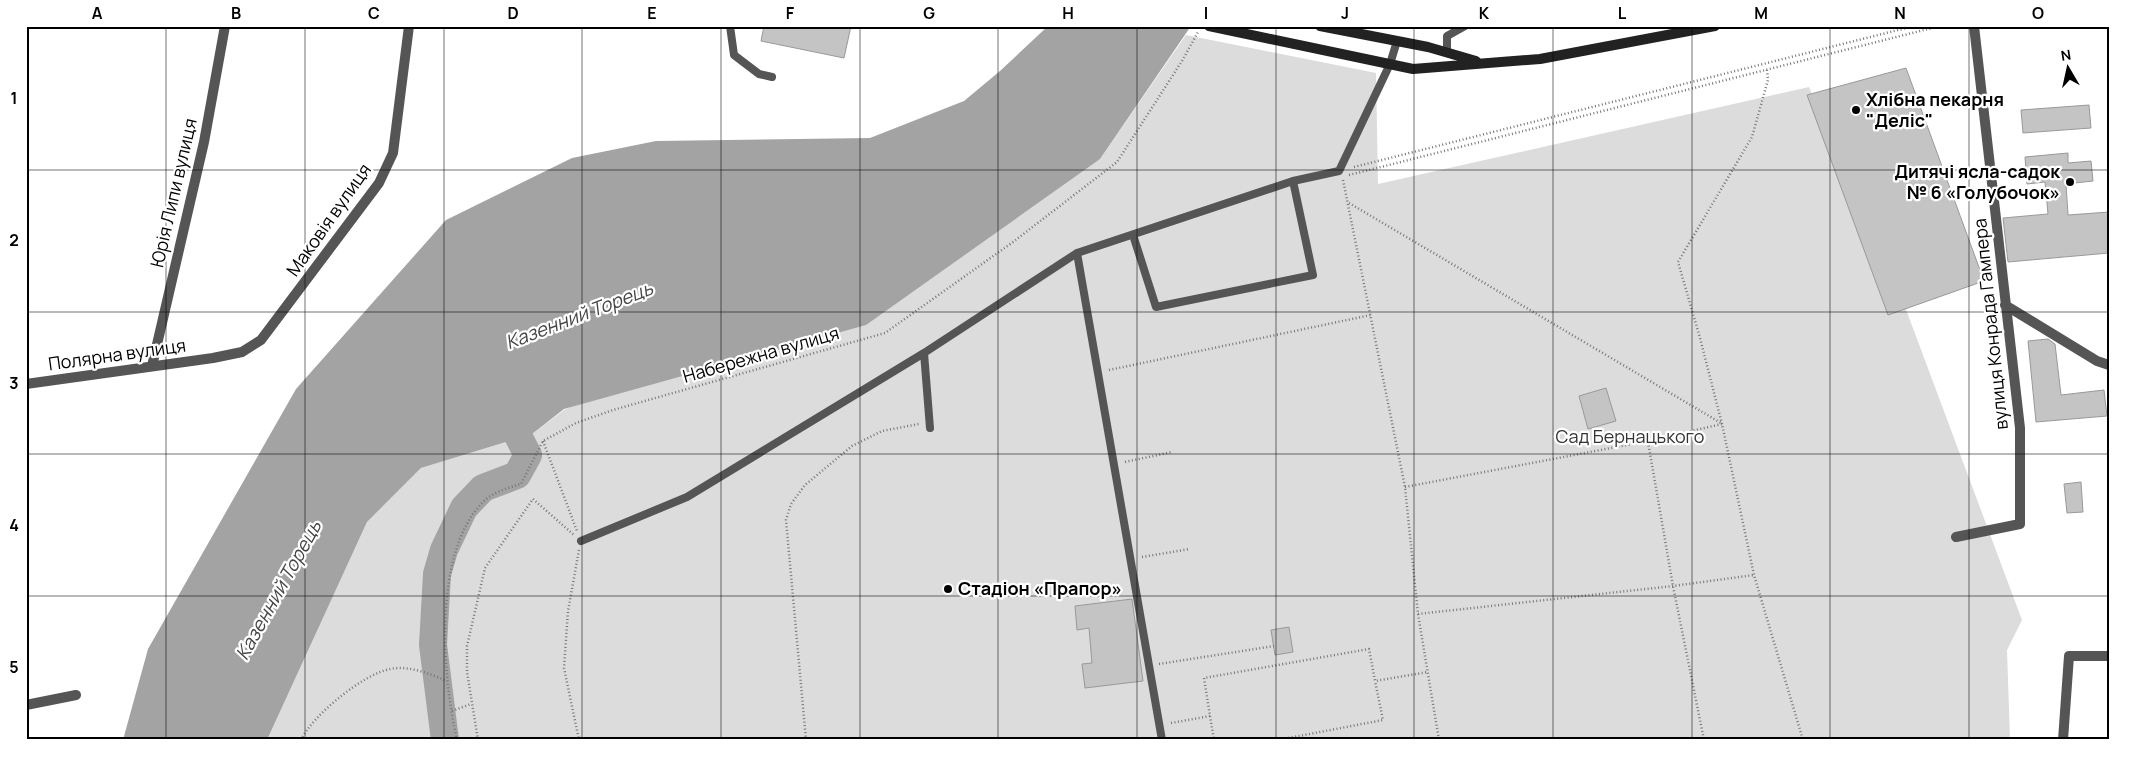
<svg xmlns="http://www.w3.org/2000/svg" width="2135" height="766" viewBox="0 0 2135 766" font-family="Manrope,sans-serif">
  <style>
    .green { fill: #dcdcdc }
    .water { fill: #a3a3a3 }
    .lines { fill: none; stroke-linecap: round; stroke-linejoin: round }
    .river { stroke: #a3a3a3; stroke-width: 28 }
    .building { fill: #c4c4c4; stroke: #999 }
    .path { stroke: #777; stroke-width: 2.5; stroke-dasharray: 1 2.5; stroke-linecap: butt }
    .lane { stroke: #555; stroke-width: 8 }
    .street { stroke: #555; stroke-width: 10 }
    .secondary { stroke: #222; stroke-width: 10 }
    .grid { fill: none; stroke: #000; stroke-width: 1; stroke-opacity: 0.55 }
    .poi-dot { fill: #000; stroke: #fff; stroke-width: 2 }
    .labels { text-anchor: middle; stroke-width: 4.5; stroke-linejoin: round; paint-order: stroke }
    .poi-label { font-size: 18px; font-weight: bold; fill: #000; stroke: #fff; text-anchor: start }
    .street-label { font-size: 18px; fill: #000; stroke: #fff }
    .park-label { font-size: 18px; fill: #333; stroke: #fff }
    .water-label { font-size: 19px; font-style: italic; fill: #444; stroke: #fff }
    .neatline { fill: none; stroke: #000; stroke-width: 2 }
    .grid-label { font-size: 16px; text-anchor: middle; font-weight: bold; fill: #000 }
  </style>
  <rect width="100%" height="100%" fill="#fff"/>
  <path class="green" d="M1186 35 1376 73 1378 184 1809 87 1892 272 2022 620 2007 650 2010 740H267L367 522 421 468 532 434 564 410 1100 159Z"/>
  <path class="water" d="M1048 26H1191L1100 159 866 325 564 409 532 434 421 468 367 522 267 740H123L148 649 296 389 446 220 572 158 656 141 870 138 964 101 1000 71Z"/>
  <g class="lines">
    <path class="river" d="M445 740 433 645 437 574 444 550 464 508 483 488 517 475 528 455 502 405"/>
  </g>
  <path class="building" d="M764 26H851L844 58 761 41Z
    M1906 68 1984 281 1888 315 1807 95Z
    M2089 105 2091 128 2023 133 2021 110Z
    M2068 153V163L2091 161 2093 181 2066 184 2068 215 2109 212V253L2008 262 2003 218 2048 214 2045 182 2027 184 2025 157Z
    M2048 339 2055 344 2061 395 2104 390 2107 416 2036 422 2028 341Z
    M1606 388 1616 421 1588 429 1579 396Z
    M2081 482 2083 512 2067 513 2064 484Z
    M1132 599 1143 681 1085 688 1082 664 1092 663 1089 628 1077 630 1075 606Z
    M1289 627 1293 652 1275 655 1271 630Z"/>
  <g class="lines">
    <path class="path" d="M1354 167 1914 26
      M1349 175 1940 26
      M1343 180 1405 487 1418 614 1439 740
      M1349 203 1721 423
      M1109 370 1371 315
      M1722 424 1700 338 1678 262 1752 137 1768 80 1767 70
      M543 441 577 531
      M1648 442 1673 586 1704 740
      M1125 462 1172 452
      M1405 487 1648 441 1722 424 1754 575 1803 740
      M579 550 568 611 564 668 579 740
      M1142 557 1190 549
      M1418 614 1673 586 1754 575
      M1159 664 1274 646
      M452 711 471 704
      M1210 716 1214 740
      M1171 723 1210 716 1204 678 1369 649 1375 681 1428 672
      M301 740C312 716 363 674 390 669 409 665 430 674 447 681
      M457 740C442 675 433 552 483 502 493 492 508 488 521 484L543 441 576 423 613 410 885 333 1013 242 1117 162 1182 61 1198 32
      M478 740 467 672V646L485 568 533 499 574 535
      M806 740 786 520 791 504 805 485 852 446 882 431 919 424
      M1278 740 1383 720 1375 681"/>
    <path class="lane" d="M730 26 734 55 759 74 772 77
      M1447 53V36L1465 26
      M1133 235 1156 307 1313 275 1293 181
      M1077 253 1162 740
      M930 428 924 353 1077 253 1293 181 1339 171 1390 64 1397 41
      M581 541 687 497 924 353"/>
    <path class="street" d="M2005 305 2097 361 2109 365
      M152 366 204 142 225 26
      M26 384 213 358 242 352 261 340 379 183 393 153 409 26
      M1956 537 2020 524V428L1974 26
      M26 705 76 695
      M2063 740 2069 656H2109"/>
    <path class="secondary" d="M1209 26 1413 69 1540 59 1715 26
      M1320 26 1428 47 1476 61"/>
  </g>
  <path class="grid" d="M166 26V740M305 26V740M444 26V740M582 26V740M721 26V740M860 26V740M998 26V740M1137 26V740M1276 26V740M1414 26V740M1553 26V740M1692 26V740M1830 26V740M1969 26V740M26 170H2109M26 312H2109M26 454H2109M26 596H2109"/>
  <g class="poi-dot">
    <circle cx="1856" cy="110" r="5"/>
    <circle cx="2070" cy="182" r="5"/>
    <circle cx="948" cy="589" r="5"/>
  </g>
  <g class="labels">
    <g class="poi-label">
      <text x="1866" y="106">Хлібна пекарня<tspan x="1866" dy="21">"Деліс"</tspan></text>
      <text x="2060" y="178" text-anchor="end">Дитячі ясла-садок<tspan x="2060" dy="21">№ 6 «Голубочок»</tspan></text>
      <text x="958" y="595">Стадіон «Прапор»</text>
    </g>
    <g class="street-label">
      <text transform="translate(174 193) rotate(-77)" y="6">Юрія Липи вулиця</text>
      <text transform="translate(329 220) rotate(-55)" y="6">Маковія вулиця</text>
      <text transform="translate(1991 324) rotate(-96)" y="6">вулиця Конрада Гампера</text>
      <text transform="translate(117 355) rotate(-8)" y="6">Полярна вулиця</text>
      <text transform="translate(761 355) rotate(-16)" y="6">Набережна вулиця</text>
    </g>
    <g class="park-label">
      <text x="1630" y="443">Сад Бернацького</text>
    </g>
    <g class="water-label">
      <text transform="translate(579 315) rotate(-21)" y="7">Казенний Торець</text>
      <text transform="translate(278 590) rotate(-61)" y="7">Казенний Торець</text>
    </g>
  </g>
  <rect width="2135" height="766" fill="none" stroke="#ffffff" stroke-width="55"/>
  <g transform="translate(2068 68) rotate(351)" stroke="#ffffff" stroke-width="4" paint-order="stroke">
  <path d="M0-4L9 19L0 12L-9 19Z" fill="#000000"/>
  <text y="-8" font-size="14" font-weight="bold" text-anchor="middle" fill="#000000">N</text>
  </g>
  <rect x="28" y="28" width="2080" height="710" class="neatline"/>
  <g class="grid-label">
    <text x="97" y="19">A</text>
    <text x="236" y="19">B</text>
    <text x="374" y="19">C</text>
    <text x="513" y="19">D</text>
    <text x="652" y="19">E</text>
    <text x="790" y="19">F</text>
    <text x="929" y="19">G</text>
    <text x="1068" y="19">H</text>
    <text x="1206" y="19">I</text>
    <text x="1345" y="19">J</text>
    <text x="1484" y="19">K</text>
    <text x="1622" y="19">L</text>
    <text x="1761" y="19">M</text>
    <text x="1900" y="19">N</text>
    <text x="2038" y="19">O</text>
    <text x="14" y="104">1</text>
    <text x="14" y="246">2</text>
    <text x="14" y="389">3</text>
    <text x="14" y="531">4</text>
    <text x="14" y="673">5</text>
  </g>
</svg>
